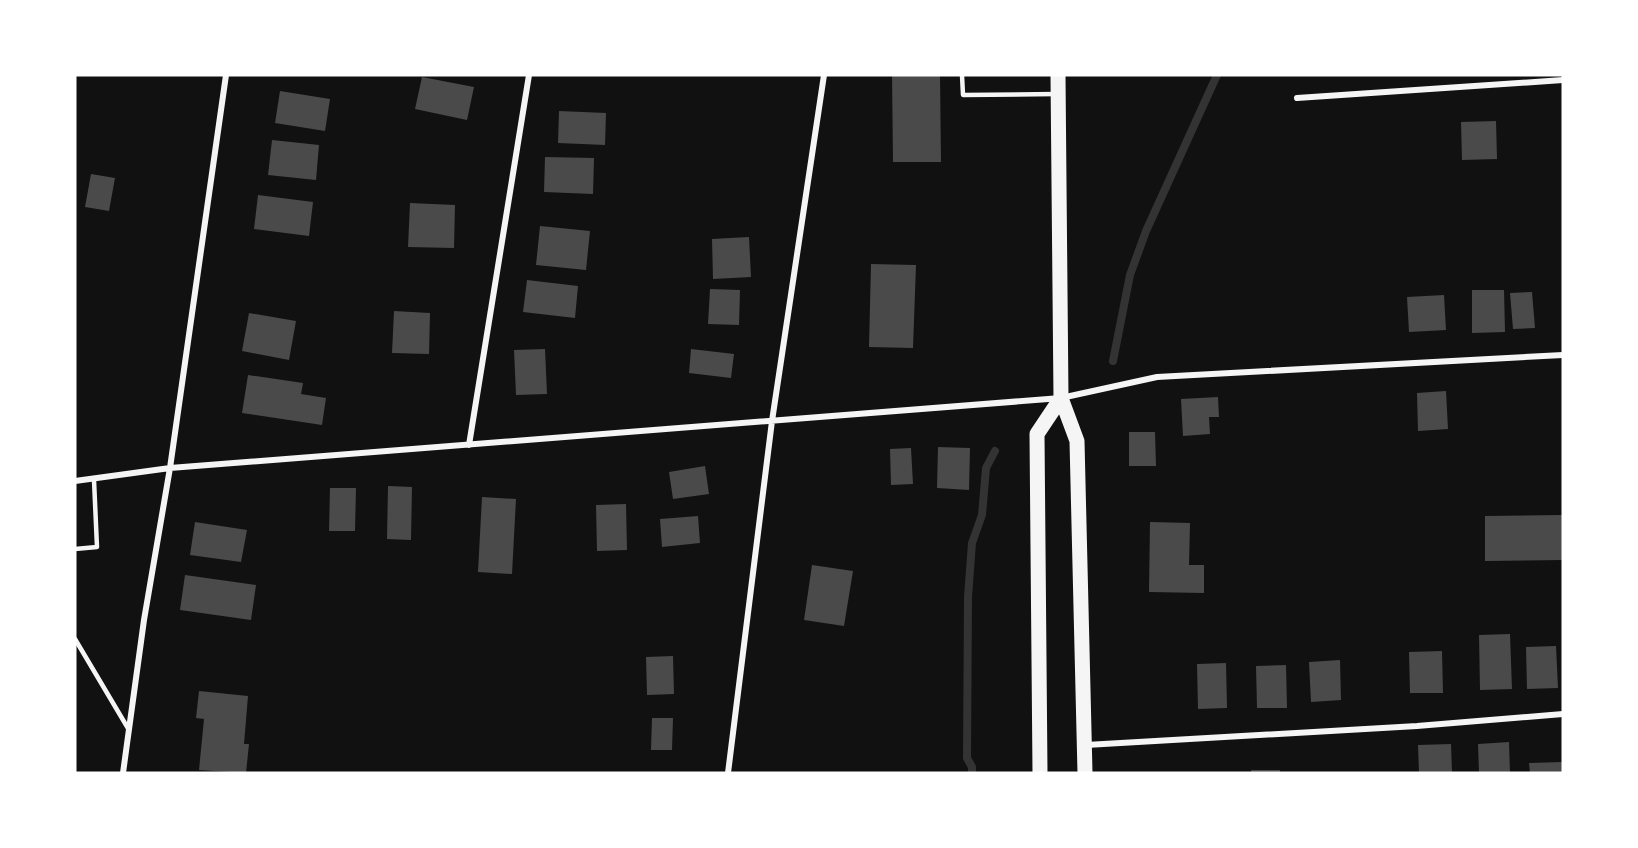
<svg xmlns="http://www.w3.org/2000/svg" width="1638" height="848" viewBox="0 0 1638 848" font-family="'Libre Baskerville',serif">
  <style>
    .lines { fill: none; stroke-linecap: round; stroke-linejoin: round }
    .stream { stroke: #333; stroke-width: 8 }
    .building { fill: #4a4a4a }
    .service { stroke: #f5f5f5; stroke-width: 4.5 }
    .minor { stroke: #f5f5f5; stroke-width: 6 }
    .primary { stroke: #f5f5f5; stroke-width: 15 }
  </style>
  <rect width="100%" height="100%" fill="#111"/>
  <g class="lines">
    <path class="stream" d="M1113 361 1130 275 1146 231 1217 75
      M972 773V767L967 758 968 597 972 543 982 515 986 468 995 451"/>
  </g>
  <path class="building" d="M892 75H940L941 162H893Z
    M422 77 474 87 467 120 415 109Z
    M280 91 330 99 325 131 275 123Z
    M559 111 606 113 605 145 558 143Z
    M1496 121 1497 159 1462 160 1461 122Z
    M272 140 319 145 316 180 268 175Z
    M545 157 594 158 593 194 544 192Z
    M91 174 115 178 109 211 85 207Z
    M258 195 313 202 309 236 254 229Z
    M410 203 455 205 454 248 408 247Z
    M540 226 590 231 586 270 536 265Z
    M749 237 751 277 713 279 712 239Z
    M871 264 916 265 913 348 869 347Z
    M527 280 578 286 575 318 523 312Z
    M710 289 740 290 739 325 708 324Z
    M1472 290H1504L1505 332 1472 333Z
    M1532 292 1535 328 1513 329 1510 293Z
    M1444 295 1446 330 1409 332 1407 297Z
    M394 311 430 313 429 354 392 353Z
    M249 313 296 321 289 360 242 351Z
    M545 349 547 394 516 395 514 350Z
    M691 349 734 354 731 378 689 373Z
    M248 375 303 383 301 394 326 398 322 425 242 413Z
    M1446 391 1448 429 1418 431 1417 393Z
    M1218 397 1219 417H1209L1210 434 1183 436 1181 399Z
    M1129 432H1155L1156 466H1129Z
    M938 447 970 448 969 490 937 488Z
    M911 448 913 484 891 485 890 449Z
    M705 466 709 494 673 499 669 472Z
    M388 486 412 487 411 540 387 539Z
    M330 488H356L355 531H329Z
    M482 497 516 499 512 574 478 572Z
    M626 504 627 550 597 551 596 505Z
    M1563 515V560L1485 561V516Z
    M698 516 700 543 662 547 660 519Z
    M195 522 247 530 241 562 190 555Z
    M1150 522 1190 523 1189 565H1204V593L1149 592Z
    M812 565 853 571 844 626 804 620Z
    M185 575 256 585 251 620 180 610Z
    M1510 634 1512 689 1480 690 1479 635Z
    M1556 646 1558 688 1527 689 1526 647Z
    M1442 651 1443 693H1410L1409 652Z
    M673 656 674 694 647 695 646 657Z
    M1340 660 1341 700 1311 702 1309 662Z
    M1226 663 1227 708 1198 709 1197 664Z
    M1286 665 1287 708H1257L1256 666Z
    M199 691 248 696 244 744H249L246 773 199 770 204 719 196 718Z
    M652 718H673L672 750H651Z
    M1509 742 1510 773H1479L1478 744Z
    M1451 744 1452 773H1419L1418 745Z
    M1563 762V773H1530L1529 763Z
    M1251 770H1280V773H1251Z"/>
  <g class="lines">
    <path class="service" d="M962 75 963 95 1057 94
      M75 549 97 547 94 480
      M75 639 129 730"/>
    <path class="minor" d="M1297 98 1563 80
      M469 445 529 75
      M75 481 170 468 1061 398 1157 377 1563 355
      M1086 745 1417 726 1563 714
      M123 773 144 620 170 468 226 75
      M728 773 772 421 824 75"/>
    <path class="primary" d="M1058 75 1061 398 1077 441 1085 773
      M1040 773 1037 434 1061 398"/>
  </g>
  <rect width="1638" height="848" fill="none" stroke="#ffffff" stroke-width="153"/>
</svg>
